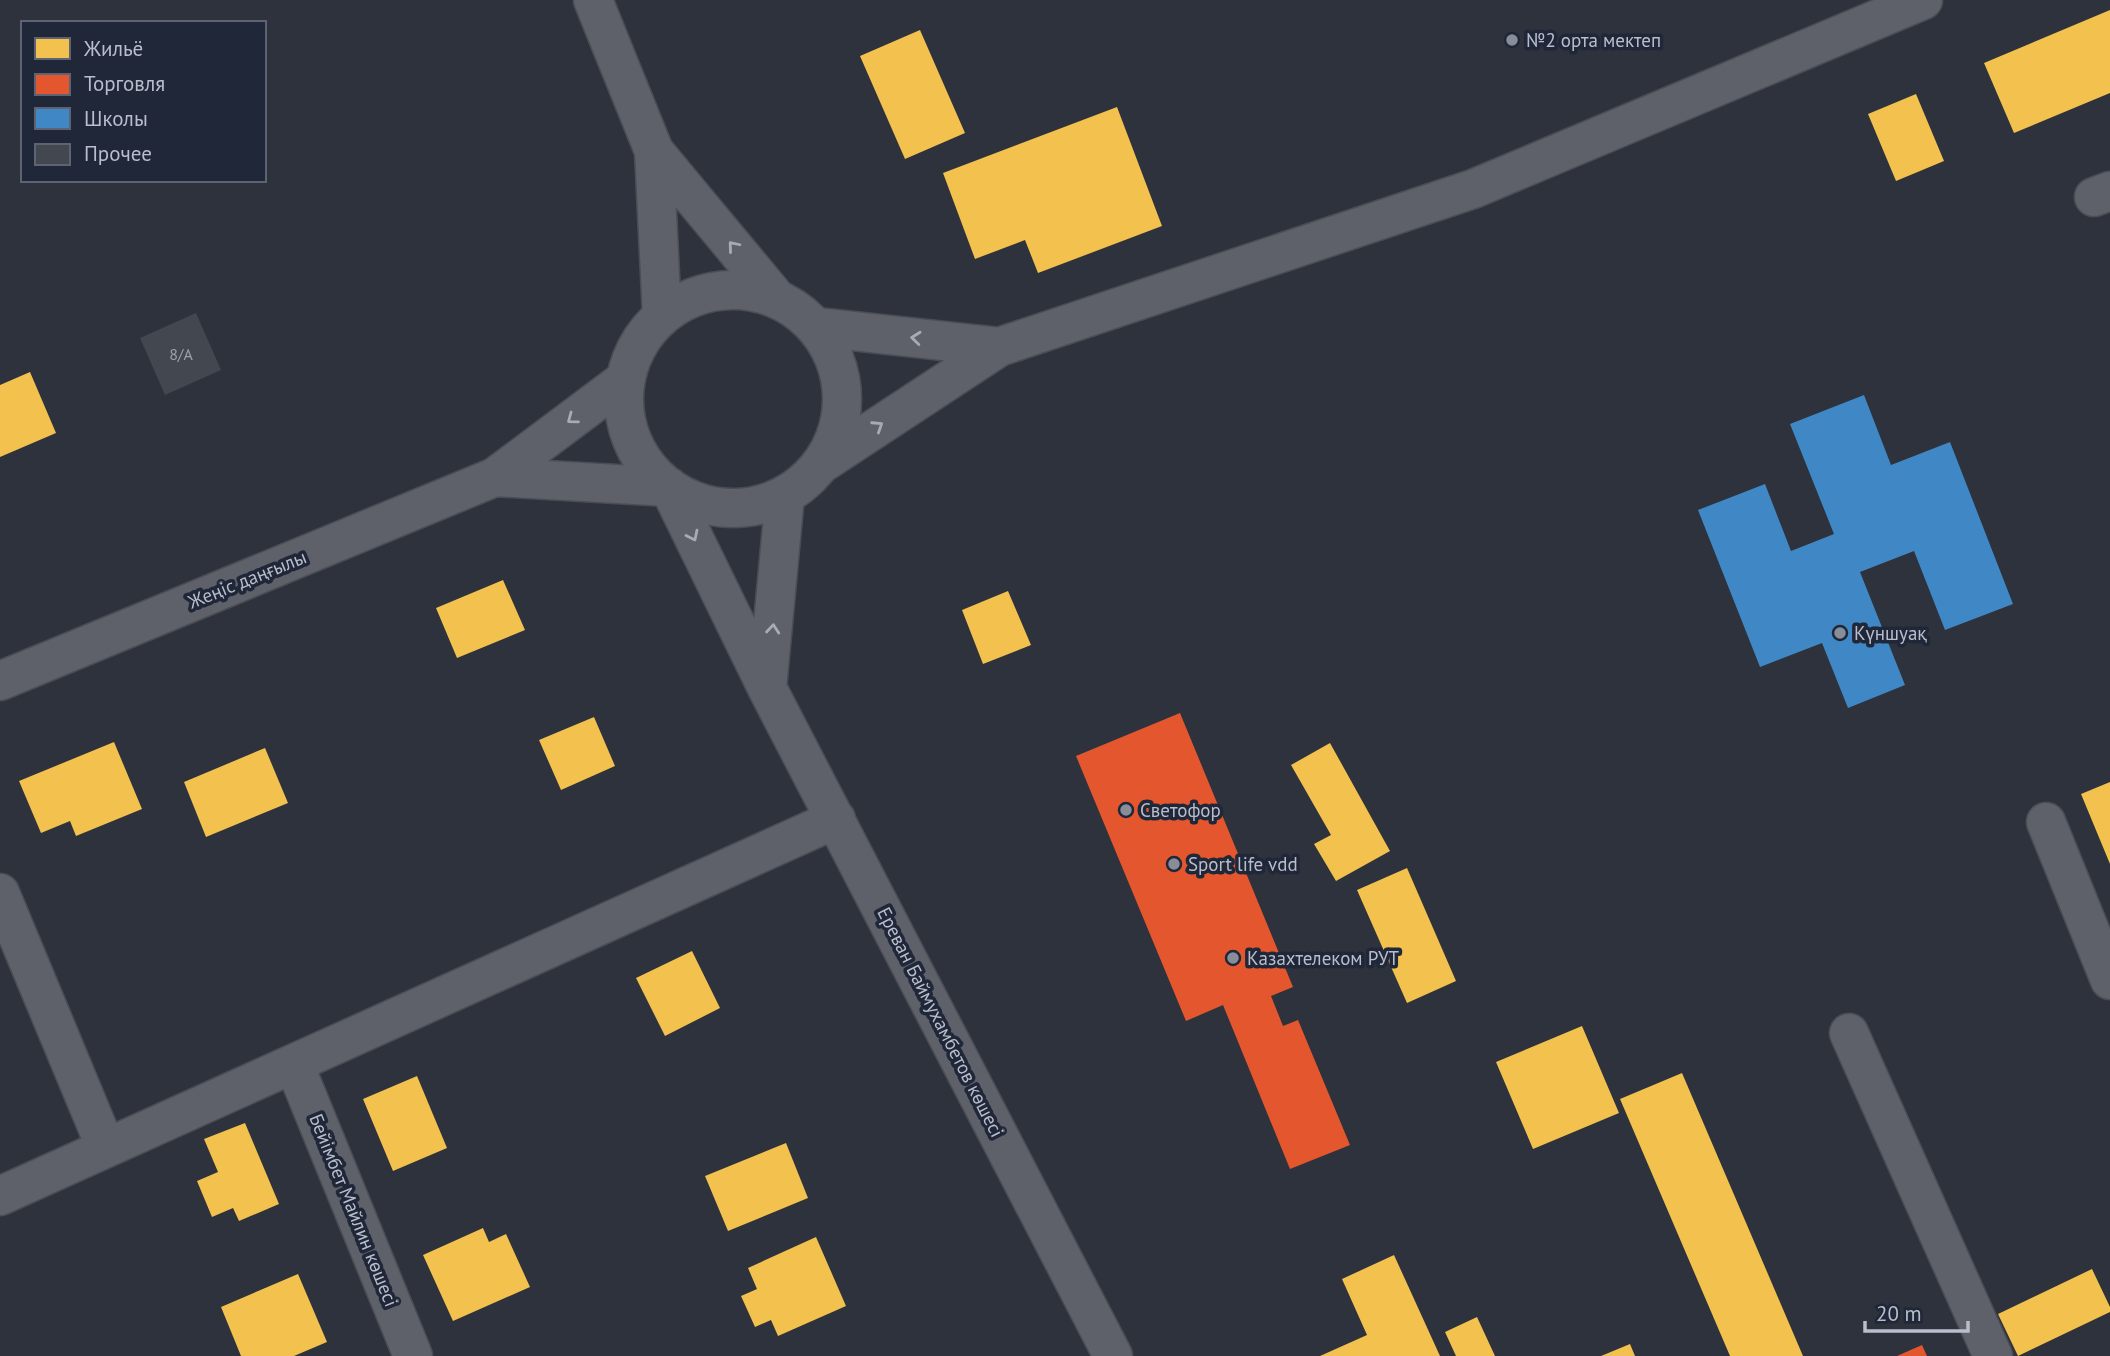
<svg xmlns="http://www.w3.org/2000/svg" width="2110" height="1356" viewBox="0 0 2110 1356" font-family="'PT Sans',sans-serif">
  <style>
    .homes { fill: #f2c14e }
    .shops { fill: #e4572e }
    .schools { fill: #3f88c5 }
    .building { fill: #434750 }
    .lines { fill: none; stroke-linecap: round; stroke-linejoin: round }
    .minor-casing { stroke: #4a4d54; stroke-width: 41 }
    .minor { stroke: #5e616a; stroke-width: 38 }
    .oneway { stroke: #a7abb8 }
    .poi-dot { fill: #888d9a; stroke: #202738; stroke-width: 2.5 }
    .labels { text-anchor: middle; stroke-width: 7; stroke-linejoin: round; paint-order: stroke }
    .number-label { font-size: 16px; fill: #9ca0ad }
    .poi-label { font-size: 19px; fill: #b9becc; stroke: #202738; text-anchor: start }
    .street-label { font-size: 19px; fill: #b9becc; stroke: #202738 }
  </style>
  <rect width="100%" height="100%" fill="#2e323c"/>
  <path class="homes" d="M2110 10V93L2014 133 1984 63Z
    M920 30 965 133 905 159 860 56Z
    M1916 94 1944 161 1896 181 1868 114Z
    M1117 107 1162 226 1038 273 1025 240 975 259 943 173Z
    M30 372 56 433 0 457V385Z
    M503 580 525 630 457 658 436 608Z
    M1008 591 1031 645 983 664 962 610Z
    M594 717 615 766 561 790 539 740Z
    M114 742 142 809 76 836 70 821 41 833 19 781Z
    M1330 743 1390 851 1336 881 1314 844 1331 835 1291 765Z
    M265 748 288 803 206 837 184 782Z
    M2110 782V864L2081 794Z
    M1407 868 1456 981 1407 1003 1357 890Z
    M692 951 720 1008 665 1036 636 978Z
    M1582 1026 1619 1113 1533 1149 1496 1062Z
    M1682 1073 1803 1356H1730L1620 1099Z
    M417 1076 447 1148 393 1171 363 1099Z
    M245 1123 279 1204 239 1221 233 1208 212 1217 197 1181 218 1172 204 1139Z
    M786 1143 808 1198 728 1231 705 1176Z
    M483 1228 489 1242 506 1234 530 1287 453 1321 423 1255Z
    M816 1237 846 1306 778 1336 771 1320 755 1327 741 1296 757 1289 748 1268Z
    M1394 1255 1440 1356H1320L1367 1335 1342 1279Z
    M2092 1269 2110 1307V1312L2018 1356 1998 1314Z
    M298 1274 327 1342 294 1356H241L221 1307Z
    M1477 1317 1495 1356H1456L1445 1332Z
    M1630 1344 1635 1356H1601Z"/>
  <path class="shops" d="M1180 713 1293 987 1271 996 1283 1026 1298 1020 1350 1145 1290 1169 1223 1005 1186 1021 1076 756Z
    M1922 1345 1927 1356H1897Z"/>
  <path class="schools" d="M1864 395 1891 465 1950 442 2013 604 1945 630 1914 551 1860 572 1905 685 1848 708 1822 643 1760 667 1698 510 1765 484 1791 551 1834 534 1790 424Z"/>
  <path class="building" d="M196 313 221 370 165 395 140 338Z"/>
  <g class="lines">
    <defs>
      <path id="minor" d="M593 0 654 151
        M2094 197 2110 191
        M624 399a109 109 0 1 1 218 0a109 109 0 1 1-218 0Z
        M662 316 654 151 777 299
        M816 327 999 347 821 464
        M999 347 1473 189 1923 0
        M626 379 495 477 669 487 767 688 785 495
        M0 681 495 477
        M767 688 1113 1356
        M2046 822 2110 980
        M0 893 106 1148
        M1849 1033 1993 1356
        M294 1064 413 1356
        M0 1196 836 819"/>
    </defs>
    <use href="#minor" class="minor-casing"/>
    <use href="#minor" class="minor"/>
  </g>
  <defs><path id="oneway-chevron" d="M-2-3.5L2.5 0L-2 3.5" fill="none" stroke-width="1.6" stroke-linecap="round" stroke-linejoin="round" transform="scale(1.75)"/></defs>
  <g class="oneway">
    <use href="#oneway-chevron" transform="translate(733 246) rotate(-130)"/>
    <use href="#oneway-chevron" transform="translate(916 338) rotate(-174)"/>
    <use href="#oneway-chevron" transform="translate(572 419) rotate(143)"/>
    <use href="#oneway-chevron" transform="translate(878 426) rotate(-33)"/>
    <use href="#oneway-chevron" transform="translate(693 536) rotate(64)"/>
    <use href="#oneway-chevron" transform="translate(773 629) rotate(-85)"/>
  </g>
  <g class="poi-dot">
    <circle cx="1512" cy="40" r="7"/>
    <circle cx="1840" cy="633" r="7"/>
    <circle cx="1126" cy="810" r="7"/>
    <circle cx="1174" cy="864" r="7"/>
    <circle cx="1233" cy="958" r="7"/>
  </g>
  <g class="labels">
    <g class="number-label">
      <text x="181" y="360">8/А</text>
    </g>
    <g class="poi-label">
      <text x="1526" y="47">№2 орта мектеп</text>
      <text x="1854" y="640">Күншуақ</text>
      <text x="1140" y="817">Светофор</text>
      <text x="1188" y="871">Sport life vdd</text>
      <text x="1247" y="965">Казахтелеком РУТ</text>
    </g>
    <g class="street-label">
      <text transform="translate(247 579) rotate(-22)" y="7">Жеңіс даңғылы</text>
      <text transform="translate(941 1022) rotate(63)" y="7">Ереван Баймухамбетов көшесі</text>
      <text transform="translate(354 1210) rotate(68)" y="7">Бейімбет Майлин көшесі</text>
    </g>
  </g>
  <rect x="21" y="21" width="245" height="161" fill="#202738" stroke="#5d6373" stroke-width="2"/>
  <rect x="35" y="38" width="35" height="21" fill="#f2c14e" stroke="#5d6373" stroke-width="2"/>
  <text x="84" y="56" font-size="21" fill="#b9becc">Жильё</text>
  <rect x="35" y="74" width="35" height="21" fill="#e4572e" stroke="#5d6373" stroke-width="2"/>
  <text x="84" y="91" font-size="21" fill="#b9becc">Торговля</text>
  <rect x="35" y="108" width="35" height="21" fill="#3f88c5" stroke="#5d6373" stroke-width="2"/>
  <text x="84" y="126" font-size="21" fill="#b9becc">Школы</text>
  <rect x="35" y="144" width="35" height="21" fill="#434750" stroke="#5d6373" stroke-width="2"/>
  <text x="84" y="161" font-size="21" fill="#b9becc">Прочее</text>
  <path d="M1865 1321v10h103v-10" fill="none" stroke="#b9becc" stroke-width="3.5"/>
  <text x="1876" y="1321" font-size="21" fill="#b9becc" stroke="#202738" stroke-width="5" paint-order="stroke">20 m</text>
</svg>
